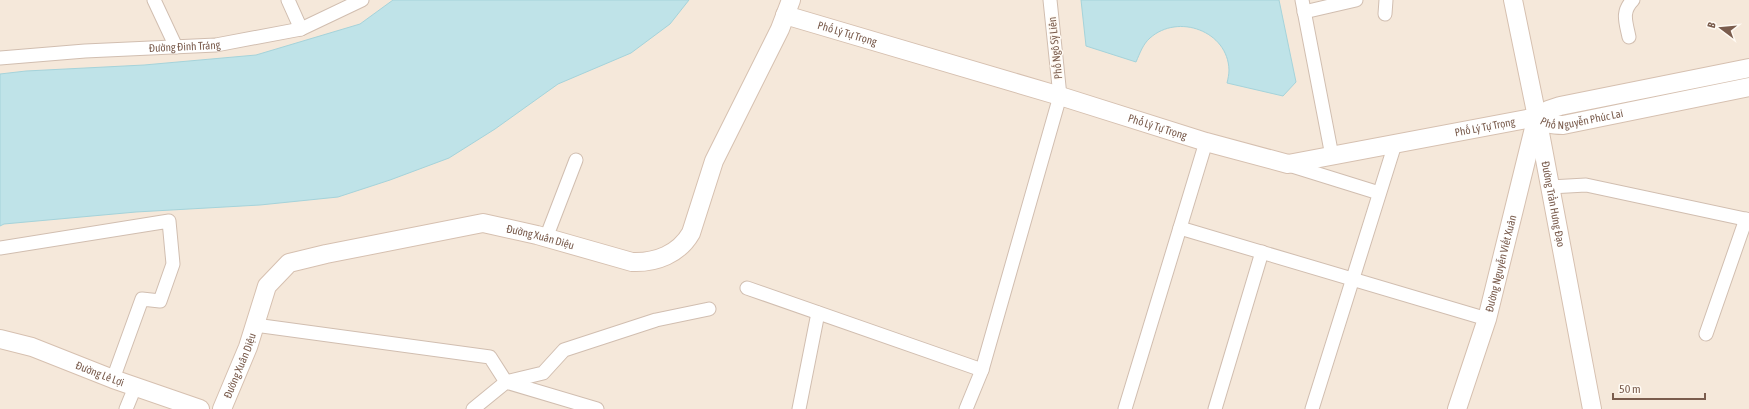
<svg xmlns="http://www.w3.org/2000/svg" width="1749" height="409" viewBox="0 0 1749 409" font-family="'Asap Condensed',sans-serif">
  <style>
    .residential { fill: #f5e8da }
    .water { fill: #bfe3e8; stroke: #a5d3da }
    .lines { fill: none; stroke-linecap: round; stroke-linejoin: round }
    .street-casing { stroke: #d1beb0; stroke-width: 15 }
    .secondary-casing { stroke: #d6c0b0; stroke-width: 20 }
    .street { stroke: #fff; stroke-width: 13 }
    .secondary { stroke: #fff; stroke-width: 18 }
    .labels { text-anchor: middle; stroke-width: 3; stroke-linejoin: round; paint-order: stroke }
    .street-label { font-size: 11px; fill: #7a5c4d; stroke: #fffaf3 }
  </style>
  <rect width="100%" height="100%" fill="#fdf6ec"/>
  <path class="residential" d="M0 0H1749V409H0Z"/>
  <path class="water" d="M393 0H689L670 24 631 53 558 84 495 129 449 158 390 180 338 197 260 205 136 212 4 224 0 226V74L26 71 144 65 256 55 360 24Z
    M1081 0H1279L1296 82 1283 96 1227 83C1228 79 1229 74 1229 70 1228 31 1178 13 1150 38 1143 44 1140 53 1136 62L1086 46Z"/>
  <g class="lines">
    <defs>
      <g id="street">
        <path d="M154 0 176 47"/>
        <path d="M288 0 301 29"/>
        <path d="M1302 0 1332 156"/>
        <path d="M1304 12 1356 0"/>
        <path d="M1385 14 1386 0"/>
        <path d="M1629 37C1626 22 1621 12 1633 0"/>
        <path id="s1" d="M0 58 85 51 216 45 301 29 362 0"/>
        <path d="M1289 165 1379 193"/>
        <path d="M1550 187 1586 185 1749 220"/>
        <path d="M1180 228 1487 319"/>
        <path d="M546 238 576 160"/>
        <path d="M0 248 169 221 173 264 160 301 142 299 113 379"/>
        <path d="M747 288 982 370 1060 96 1050 0"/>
        <path d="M255 325 490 357 506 382 597 409"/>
        <path d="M1706 334 1746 219"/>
        <path d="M126 409 135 387"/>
        <path d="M473 409 506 382 543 373 564 350 656 320 709 309"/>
        <path d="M799 409 818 313"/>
        <path d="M966 409 982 370"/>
        <path d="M1125 409 1206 142"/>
        <path d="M1215 409 1262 252"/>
        <path d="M1312 409 1395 144"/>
      </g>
      <g id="secondary">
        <path id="s2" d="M1513 0 1537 117 1592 409"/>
        <path id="s3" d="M785 15 1060 96 1206 142 1288 164 1537 117 1548 110 1560 106 1749 68"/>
        <path id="s4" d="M1537 117C1546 124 1552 125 1563 125L1749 87"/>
        <path id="s5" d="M0 339 32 347 113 379 200 409"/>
        <path id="s6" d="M222 409 248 347 267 286 289 263 326 254 483 223 537 235 632 262C656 263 679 254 691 233L714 161 780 29 791 0"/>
        <path id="s7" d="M1457 409 1487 319 1535 124"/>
      </g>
    </defs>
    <use href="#street" class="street-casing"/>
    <use href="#secondary" class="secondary-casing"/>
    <use href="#street" class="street"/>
    <use href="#secondary" class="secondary"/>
  </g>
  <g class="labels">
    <g class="street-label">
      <text dy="4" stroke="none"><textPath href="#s3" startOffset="65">Phố Lý Tự Trọng</textPath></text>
      <text dy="4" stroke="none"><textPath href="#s1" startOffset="185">Đường Đinh Tráng</textPath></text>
      <text transform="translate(1055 48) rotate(-96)" y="4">Phố Ngô Sỹ Liên</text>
      <text dy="4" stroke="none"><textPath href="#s4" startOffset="47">Phố Nguyễn Phúc Lai</textPath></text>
      <text dy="4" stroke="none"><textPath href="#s3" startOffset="389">Phố Lý Tự Trọng</textPath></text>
      <text dy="4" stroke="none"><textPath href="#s3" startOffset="725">Phố Lý Tự Trọng</textPath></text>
      <text dy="4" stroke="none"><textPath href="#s2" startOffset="208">Đường Trần Hưng Đạo</textPath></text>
      <text dy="4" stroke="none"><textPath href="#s6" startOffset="420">Đường Xuân Diệu</textPath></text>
      <text dy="4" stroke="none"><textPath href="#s7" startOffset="152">Đường Nguyễn Viết Xuân</textPath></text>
      <text dy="4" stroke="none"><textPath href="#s6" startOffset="47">Đường Xuân Diệu</textPath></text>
      <text dy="4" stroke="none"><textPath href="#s5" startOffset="106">Đường Lê Lợi</textPath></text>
    </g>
  </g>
  <g transform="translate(1721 28) rotate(286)" stroke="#fffaf3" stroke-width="3" paint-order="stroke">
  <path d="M0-3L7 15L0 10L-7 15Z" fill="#7a5c4d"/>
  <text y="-6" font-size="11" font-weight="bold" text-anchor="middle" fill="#7a5c4d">B</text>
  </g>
  <path d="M1613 393v6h92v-6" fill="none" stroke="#7a5c4d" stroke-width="2"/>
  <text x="1619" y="393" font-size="12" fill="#7a5c4d" stroke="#fffaf3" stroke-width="3" paint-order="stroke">50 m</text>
</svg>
